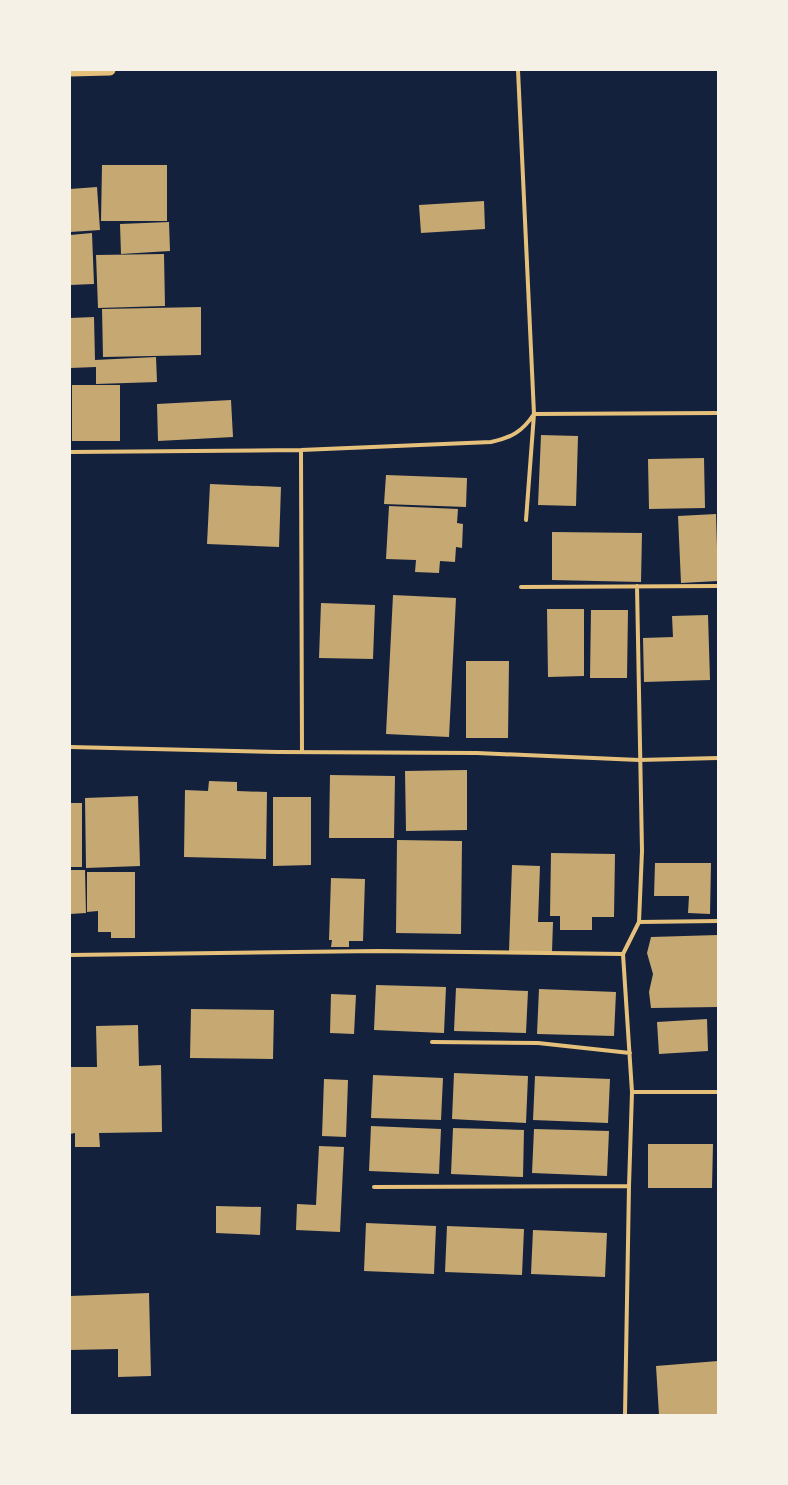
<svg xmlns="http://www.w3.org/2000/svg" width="788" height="1485" viewBox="0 0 788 1485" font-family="Montserrat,sans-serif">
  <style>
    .building { fill: #c6a872 }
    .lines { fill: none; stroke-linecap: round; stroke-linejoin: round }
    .minor { stroke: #e5c07b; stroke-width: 4 }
    .trunk { stroke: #e5c07b; stroke-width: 11 }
  </style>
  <rect width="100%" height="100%" fill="#14213d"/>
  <path class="building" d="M102 165H167V221H101Z
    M97 187 100 230 70 232V189Z
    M484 201 485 229 421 233 419 205Z
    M169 222 170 251 121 254 120 224Z
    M92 233 94 284 70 285V235Z
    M164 254 165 306 98 308 96 255Z
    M201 307V355L103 357 102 309Z
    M94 317 95 360 156 357 157 382 96 384V367L70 368V318Z
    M72 385H120V441H72Z
    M231 400 233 437 158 441 157 404Z
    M541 435 578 436 576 506 538 505Z
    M704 458 705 508 649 509 648 459Z
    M386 475 467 478 466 507 384 504Z
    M210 484 281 487 279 547 207 544Z
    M389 506 458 509 457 523 463 524 462 548 456 547 455 562 440 561 439 573 415 572 416 560 386 559Z
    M716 514 718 581 681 583 678 516Z
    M552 532 642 533 641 582 552 580Z
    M393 595 456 598 449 737 386 734Z
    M321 603 375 605 373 659 319 658Z
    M547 609H584V676L548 677Z
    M591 610H628L627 678H590Z
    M708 615 710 680 644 682 643 638 673 637 672 616Z
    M466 661H509L508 738H466Z
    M467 770V830L406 831 405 771Z
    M330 775 395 776 394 838H329Z
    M209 781 237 782V791L267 792 266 859 184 857 185 790 208 791Z
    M138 796 140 866 86 868 85 798Z
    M273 797H311V865L273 866Z
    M70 803H82V867H70Z
    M397 840 462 841 461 934 396 933Z
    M551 853 615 854 614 917H592V930H560V916H550Z
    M655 863H711L710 914 688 913 689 896H654Z
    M512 865 540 866 538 922H553L552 952 509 951Z
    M70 870H85L86 913 70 914Z
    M87 872H135V938H111V932H98V911L87 912Z
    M331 878 365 879 363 941H349V947H331L332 940H329Z
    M718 935V1007L651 1008 649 992 653 974 647 953 651 937Z
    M376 985 446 987 444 1033 374 1030Z
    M456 988 528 991 526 1033 454 1031Z
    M539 989 616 992 614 1036 537 1034Z
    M331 994 356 995 354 1034 330 1033Z
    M191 1009 274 1010 273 1059 190 1058Z
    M707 1019 708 1051 659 1054 657 1022Z
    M138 1025 139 1066 161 1065 162 1132 99 1133 100 1147H75V1133L70 1134V1067H97L96 1026Z
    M454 1073 528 1076 526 1123 452 1119Z
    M373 1075 443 1078 441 1120 371 1118Z
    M535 1076 610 1079 608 1123 533 1120Z
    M324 1079 348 1080 346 1137 322 1136Z
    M371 1126 441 1129 439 1174 369 1171Z
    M453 1128 524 1130 523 1177 451 1174Z
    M534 1129 609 1131 607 1176 532 1173Z
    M648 1144H713L712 1188H648Z
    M319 1146 344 1147 340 1232 296 1230 297 1204 316 1205Z
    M216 1206 261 1207 260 1235 216 1233Z
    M366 1223 436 1226 434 1274 364 1271Z
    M447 1226 524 1229 522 1275 445 1272Z
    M533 1230 607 1233 605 1277 531 1274Z
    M149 1293 151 1376 118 1377V1349L70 1350V1296Z
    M718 1361V1415H659L656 1366Z"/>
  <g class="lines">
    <path class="minor" d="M518 70 534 414 526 520
      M301 450 302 752
      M70 452 301 450 491 442C511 438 523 431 534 414L718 413
      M521 587 718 586
      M70 747 278 752 477 753 639 760 718 758
      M639 922 718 921
      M70 955 378 951 623 954
      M432 1042 538 1043 630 1053
      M632 1092H718
      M374 1187 629 1186 632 1092 623 954 639 922 642 851 637 586
      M625 1415 629 1186"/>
    <path class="trunk" d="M70 71 110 70"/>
  </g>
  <rect width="788" height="1485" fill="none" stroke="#f6f1e7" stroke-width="142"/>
</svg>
